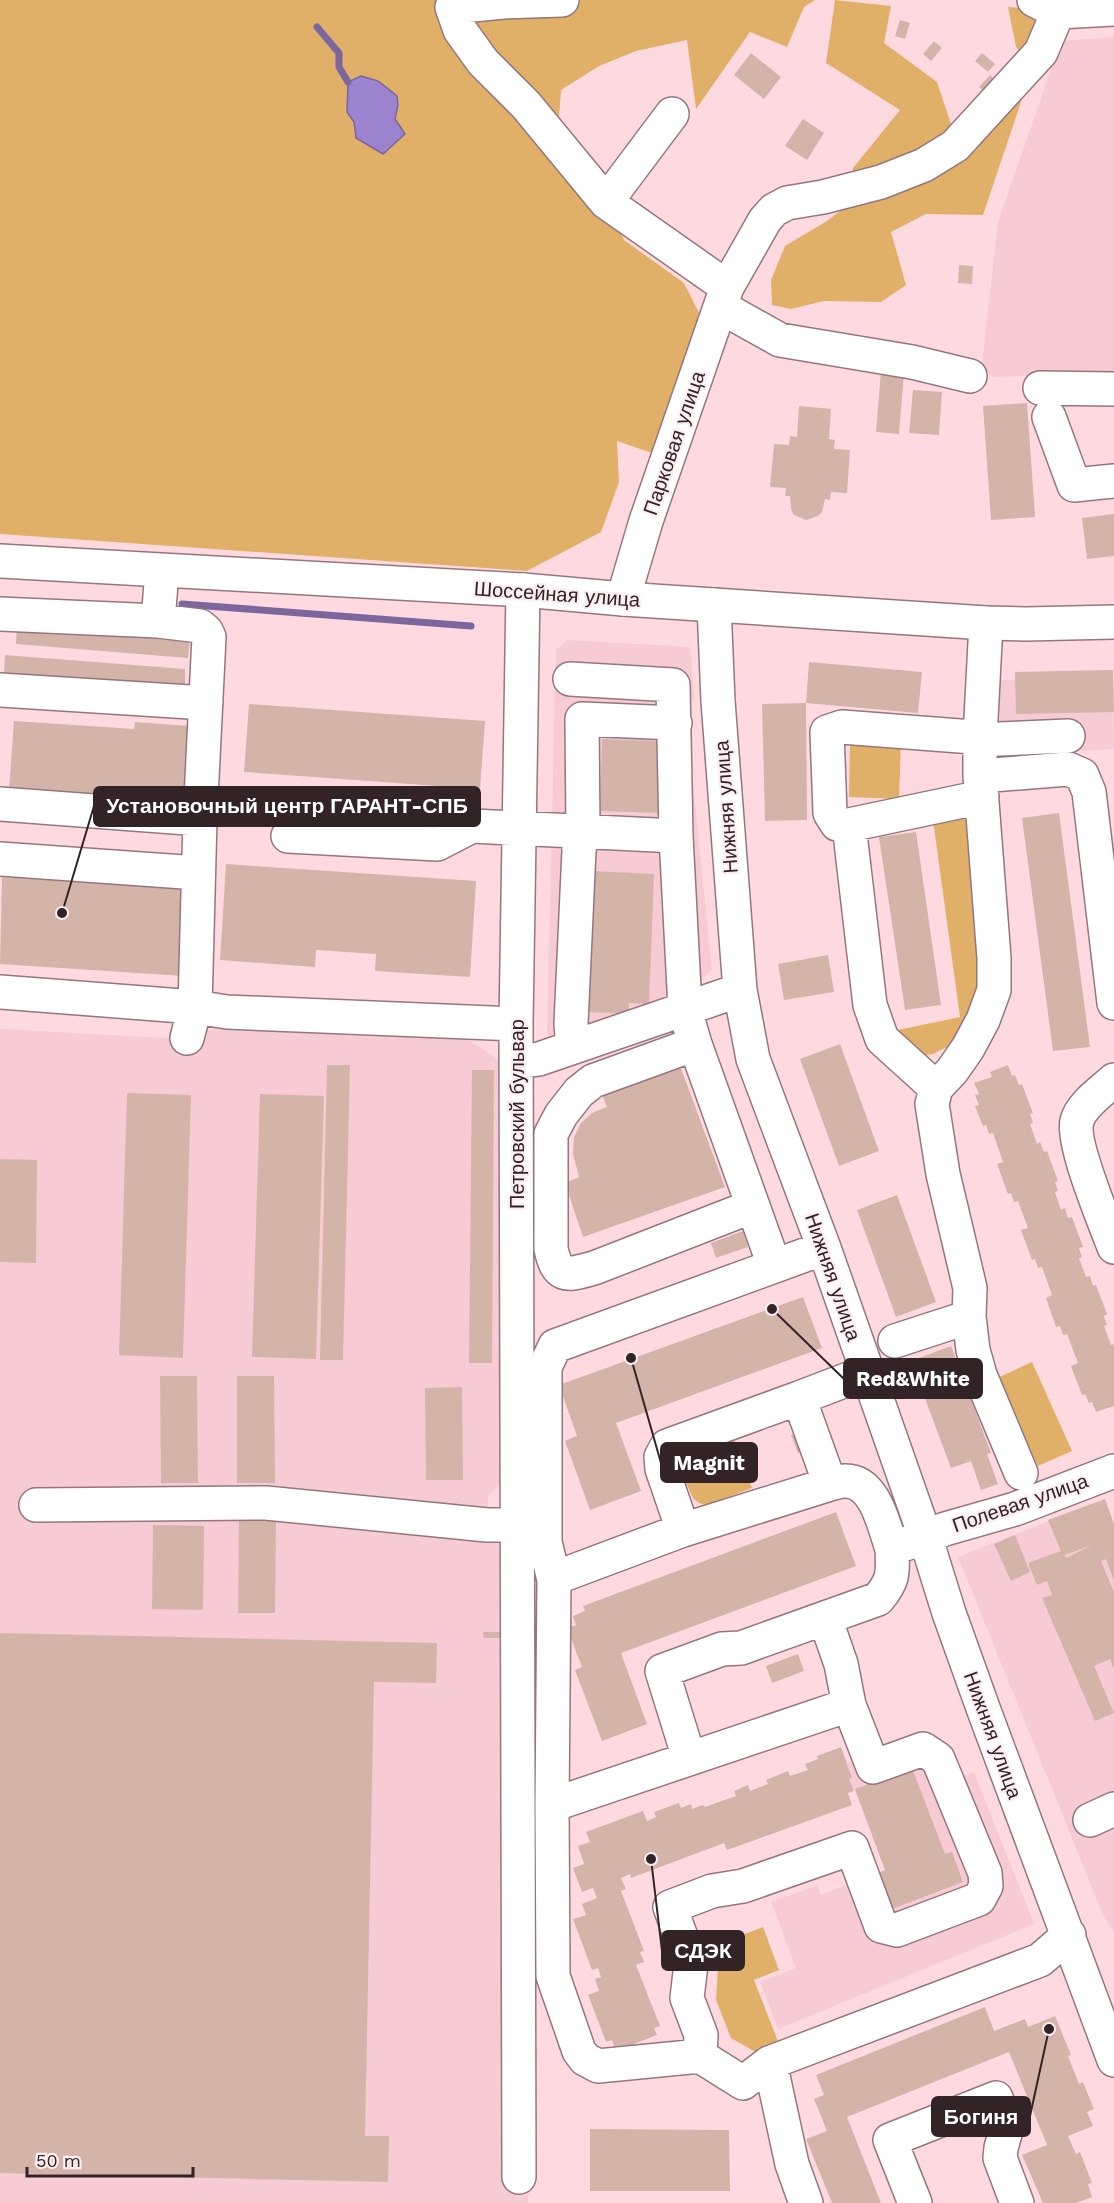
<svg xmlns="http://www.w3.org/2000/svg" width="1114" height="2203" viewBox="0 0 1114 2203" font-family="'Work Sans',sans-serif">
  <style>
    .built { fill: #f7cbd3 }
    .green { fill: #e0b068 }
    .water { fill: #9b83d0; stroke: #7b669d; stroke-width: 1.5 }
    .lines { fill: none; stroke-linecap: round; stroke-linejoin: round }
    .stream { stroke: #7b669d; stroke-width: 7 }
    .building { fill: #d4b4a8; fill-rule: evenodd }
    .minor-casing { stroke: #96767c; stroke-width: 36 }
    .major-casing { stroke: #96767c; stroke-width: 36 }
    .minor { stroke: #fff; stroke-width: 33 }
    .major { stroke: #fff; stroke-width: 33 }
    .labels { text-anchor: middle; stroke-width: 4.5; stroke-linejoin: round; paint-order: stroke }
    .street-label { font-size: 20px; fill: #312326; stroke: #fceef0 }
    .leader { fill: none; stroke: #312326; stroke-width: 2 }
    .callout-dot { fill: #312326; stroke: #fceef0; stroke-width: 2 }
    .callout { fill: #312326; stroke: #312326; stroke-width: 2 }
    .callout-label { font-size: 21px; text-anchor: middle; font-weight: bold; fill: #fff }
  </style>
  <rect width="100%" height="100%" fill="#fedae0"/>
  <path class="built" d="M1114 37V373L993 377 982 365 998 222 1061 41Z
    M567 640 690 647 695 700 685 703 712 969 702 979 689 983V994L556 1047 547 1033 556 650Z
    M1113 670 1114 749 1005 755 1000 748 999 739 1000 680H1015V672Z
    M227 1027 464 1037 502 1062V1482L488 1497V1536L503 1548 530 1638 528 2203H0V1029L204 1040V1031Z
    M1105 1499 1114 1524V1932L1104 1917 958 1557Z
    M916 1737 963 1776 974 1772 1034 1924 778 2029 760 1982 796 1968 771 1902 817 1885 821 1895 885 1870 855 1790H853L849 1779 852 1777 847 1763Z"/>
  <path class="green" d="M0 0H815L804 7 787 47 750 32 696 109 687 40 636 51 599 66 561 90 556 160 610 209 624 240 684 283 700 315 655 454 617 441 619 482 601 532 527 571 0 534Z
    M835 0 891 6 884 43 937 82 955 136 1009 101 1022 99 983 215 926 214 891 232 906 285 881 302 824 301 791 309 772 305 771 280 785 246 827 221 849 204 853 168 900 110 826 63Z
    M1008 7 1032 9 1039 21 1025 58 1016 47Z
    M850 740 901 741 899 799 849 797Z
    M964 806 983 999 949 1046 933 1054 921 1056 893 1031 960 1017 932 813Z
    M1032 1362 1072 1451 1038 1466 997 1378Z
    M732 1434 752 1488 707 1505C695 1504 692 1497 688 1487 686 1482 682 1475 681 1469 678 1449 718 1440 732 1434Z
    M763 1927 779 1970 754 1980 779 2044 757 2053 731 2038 716 2000 718 1967 711 1947Z"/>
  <path class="water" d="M361 76 378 81 397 96 398 105 395 119 405 134 383 154 356 138 354 122 347 112 348 82Z"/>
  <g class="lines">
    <path class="stream" d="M317 27 339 53V67L348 82
      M182 604 471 626"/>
  </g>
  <path class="building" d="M900 20 910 23 905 39 895 36Z
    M934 41 942 48 931 61 923 54Z
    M751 53 781 77 764 99 734 75Z
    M982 53 995 64 988 72 975 61Z
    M990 75 998 82 987 94 979 87Z
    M803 119 824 133 807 160 785 146Z
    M959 265 973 266 972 284 958 283Z
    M881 371 904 373 899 434 876 432Z
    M913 390 942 392 939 435 909 433Z
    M1027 403 1035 517 991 520 983 406Z
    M799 406 831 409 829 439 835 440 834 449 850 450 847 493 831 492 830 500 825 499 822 512 818 516 806 520 794 515 791 509 790 496H785L786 488 770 487 774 444 789 445 790 436 797 437Z
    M1114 514V556L1087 559 1082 518Z
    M17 625 190 638 188 658 16 644Z
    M5 655 185 669V688L4 676Z
    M809 662 922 672 918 713 806 703Z
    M1113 670 1114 712 1016 714 1015 672Z
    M806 703 807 820 765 821 762 704Z
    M249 704 485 721 480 789 244 772Z
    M14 721 134 729 135 722 189 726 184 804 9 791Z
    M602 739 660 741 658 813 600 811Z
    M1059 813 1090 1047 1053 1051 1022 818Z
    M916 832 941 1005 905 1010 879 837Z
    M226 864 476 881 470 977 375 971 376 954 316 950 315 967 220 960Z
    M592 871 654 874 649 1004 629 1003V1014L587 1012Z
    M2 877 189 889 183 976 0 964Z
    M828 955 834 992 784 1000 778 964Z
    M840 1044 879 1151 839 1166 800 1059Z
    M679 1063 725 1187 583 1237 565 1183 579 1177 573 1154 574 1137 581 1123 592 1113 607 1107 601 1092Z
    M327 1065H350L343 1360H320Z
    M1008 1065 1012 1076 1015 1075 1019 1085 1022 1084 1033 1113 1030 1114 1033 1123 1030 1124 1037 1144 1040 1142 1044 1152 1047 1151 1058 1181 1055 1182 1058 1191 1055 1192 1061 1210 1065 1208 1068 1218 1072 1217 1083 1247 1079 1248 1082 1257 1079 1258 1086 1277 1090 1276 1093 1286 1096 1285 1107 1314 1104 1316 1107 1325 1104 1326 1111 1345 1114 1344V1406L1096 1412 1092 1402 1089 1403 1085 1394 1082 1395 1071 1366 1078 1363 1067 1334 1063 1335 1060 1326 1056 1327 1046 1298 1052 1295 1042 1267 1038 1268 1035 1259 1032 1260 1021 1230 1028 1228 1018 1201 1014 1202 1011 1193 1008 1194 997 1164 1003 1162 993 1133 989 1134 986 1125 983 1126 975 1106 979 1105 975 1095 979 1094 974 1083 992 1077 990 1072Z
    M472 1070H494L492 1363H469Z
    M127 1093 191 1095 183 1358 119 1355Z
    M260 1094 324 1096 316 1359 252 1357Z
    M0 1159 37 1160 36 1263 0 1262Z
    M897 1195 936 1302 896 1317 857 1210Z
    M743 1231 748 1247 716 1258 711 1243Z
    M803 1297 822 1348 616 1423 641 1491 590 1510 565 1441 577 1436 559 1385Z
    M951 1346 991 1453 987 1454 998 1484 981 1490 971 1461 951 1468 911 1361Z
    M160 1376H197L198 1483H161Z
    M237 1376H274L275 1483H237Z
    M462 1387 463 1480H426L425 1388Z
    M801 1432 807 1449 798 1453 791 1435Z
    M1105 1499 1114 1524V1581L1106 1559 1101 1561 1114 1592V1669L1110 1659 1094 1666 1114 1713 1095 1721 1042 1598 1052 1595 1047 1581 1037 1585 1028 1563 1061 1551 1048 1520ZM1092 1545 1066 1558 1065 1555Z
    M836 1512 856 1566 621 1653 647 1724 602 1741 575 1670 582 1667 567 1628 576 1625 573 1616 585 1611 583 1606Z
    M239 1514H276L275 1613H238Z
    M153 1525 204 1526 203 1610 152 1609Z
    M1015 1535 1030 1572 1011 1581 994 1544Z
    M483 1632H504V1638H484Z
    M0 1633 437 1643 436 1683 374 1682 365 2136H389L388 2182 0 2173Z
    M798 1654 804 1671 772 1683 766 1666Z
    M841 1747 852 1778 849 1779 854 1791 848 1793 852 1805 727 1850 724 1843 631 1878 630 1874 621 1878 626 1889 621 1891 644 1951 640 1952 644 1962 636 1965 660 2026 654 2028 657 2035 616 2051 612 2040 606 2042 589 1997 588 1995 599 1991 595 1979 601 1977 598 1968 592 1970 573 1919 586 1915 582 1904 597 1898 593 1888 582 1892 573 1868 584 1864 578 1846 590 1842 586 1832 643 1811 647 1821 656 1817 654 1812 679 1803 681 1808 691 1804 692 1809 703 1805 705 1807 736 1796 734 1791 748 1785 750 1791 768 1784 766 1780 788 1771 790 1776 808 1770 805 1764 818 1759 817 1756Z
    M912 1768 945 1854 952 1852 963 1882 892 1909 878 1873 885 1870 855 1789Z
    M985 2007 994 2031 1025 2019 1028 2027 1055 2016 1071 2055 1068 2056 1079 2084 1083 2082 1094 2109 1087 2112 1093 2126 1068 2136 1076 2154 1080 2152 1092 2183 1088 2184 1092 2197 1076 2203H1043L1022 2155 1047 2145 1009 2052 847 2117 881 2203H832L806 2139 827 2131 814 2099 824 2095 816 2075Z
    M590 2129 729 2130 730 2191H590Z"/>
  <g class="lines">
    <defs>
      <path id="minor" d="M562 0 503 2 452 7 460 30 483 62 526 105 606 202
        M1034 0 1058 12 1114 9
        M672 114 606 202 727 287 765 220 774 210 787 203 823 197 881 182 924 165 955 146 1041 52 1058 12
        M721 307 780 340 912 362 970 376
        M1040 388 1114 389
        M1049 417 1074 485 1114 481
        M623 599 646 521 727 287
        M714 605 718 701 740 990 753 1059 824 1248 925 1536 949 1613 983 1708 1114 2060
        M0 614 158 621 200 626 206 631 209 637 200 819 195 1007 0 992
        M158 621 162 571
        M986 623 980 738V776L994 958V990L983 1020 968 1048 952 1071 936 1088 932 1104 943 1174 970 1288 969 1317 973 1350 980 1375 1021 1473
        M570 679 673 685 676 836 684 989 685 1010 695 1044 774 1265
        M0 690 206 703
        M980 776 1068 769 1082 775 1089 792 1114 1003
        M982 797 849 825 837 824 830 813 827 732 842 727 999 739 1068 736
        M0 804 200 819
        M849 825 870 1005 882 1039 936 1088
        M288 836 437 844 472 826 676 836
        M0 859 198 873
        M187 1038 195 1007 227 1012 516 1024
        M695 1044 593 1081 579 1092 561 1115 551 1134V1249C558 1280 567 1275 594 1268L753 1206
        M573 1047 571 1024 579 850 583 831 582 719 675 723
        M517 1062 539 1059 740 990
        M1114 1080C1102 1091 1081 1105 1077 1121 1071 1142 1105 1223 1114 1247
        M824 1248 555 1346 545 1367V1542L554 1580 563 1575 683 1530 830 1484 799 1398 867 1372
        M895 1341 969 1317
        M830 1484C834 1483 840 1481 844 1481 875 1479 884 1526 892 1549L945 1529 1015 1509 1114 1471
        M36 1505 266 1503 487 1525H517
        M683 1530 662 1469 661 1457 667 1446 799 1398
        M825 1618 841 1664 849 1705 552 1805 553 1976 579 2051 585 2059 598 2066 700 2056 743 2083 769 2063 1040 1960 1069 1935
        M689 1758 662 1671 722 1649 741 1648 878 1599C894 1580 893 1573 892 1549
        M552 1805 554 1580
        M1090 1820 1114 1809
        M700 2056 701 2035 687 1998 691 1964 670 1907 712 1891 743 1886 852 1848 881 1926 897 1930 979 1899 986 1886 985 1873 938 1759 923 1749 873 1767 849 1705
        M769 2063 773 2076 792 2164 806 2203
        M519 2177 516 1024 523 590
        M915 2203 890 2140 996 2098 1007 2127 1001 2148 1000 2158 1017 2203"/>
      <path id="major" d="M0 561 523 590 623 599 986 623 1026 624 1114 622"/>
    </defs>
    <use href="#minor" class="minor-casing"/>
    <use href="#major" class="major-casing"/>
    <use href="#minor" class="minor"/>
    <use href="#major" class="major"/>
  </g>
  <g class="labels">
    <g class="street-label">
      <text transform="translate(674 443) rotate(-71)" y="7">Парковая улица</text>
      <text transform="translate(557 594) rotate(4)" y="7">Шоссейная улица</text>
      <text transform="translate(726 807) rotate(-94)" y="7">Нижняя улица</text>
      <text transform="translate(517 1114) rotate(-90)" y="7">Петровский бульвар</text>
      <text transform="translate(833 1277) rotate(71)" y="7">Нижняя улица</text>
      <text transform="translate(1020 1503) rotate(-19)" y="7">Полевая улица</text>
      <text transform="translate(993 1735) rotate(70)" y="7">Нижняя улица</text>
    </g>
  </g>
  <path class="leader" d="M62 913L94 806M772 1309L844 1379M631 1358L661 1463M651 1859L662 1951M1049 2029L1030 2116"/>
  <g class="callout-dot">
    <circle cx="62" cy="913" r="6"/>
    <circle cx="772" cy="1309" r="6"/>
    <circle cx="631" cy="1358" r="6"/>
    <circle cx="651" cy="1859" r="6"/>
    <circle cx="1049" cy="2029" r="6"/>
  </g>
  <g class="callout">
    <rect x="94" y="787" width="386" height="39" rx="6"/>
    <rect x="844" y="1359" width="138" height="39" rx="6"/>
    <rect x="661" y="1443" width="96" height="39" rx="6"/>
    <rect x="662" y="1931" width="82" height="39" rx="6"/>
    <rect x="932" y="2097" width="98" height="39" rx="6"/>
  </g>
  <g class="callout-label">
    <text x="287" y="813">Установочный центр ГАРАНТ-СПБ</text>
    <text x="913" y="1386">Red&amp;White</text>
    <text x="709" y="1470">Magnit</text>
    <text x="703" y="1958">СДЭК</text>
    <text x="981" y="2124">Богиня</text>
  </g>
  <path d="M27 2167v9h166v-9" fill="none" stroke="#312326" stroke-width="3"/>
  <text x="36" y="2167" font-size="18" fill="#312326" stroke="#fceef0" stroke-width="4.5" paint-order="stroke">50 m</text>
</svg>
